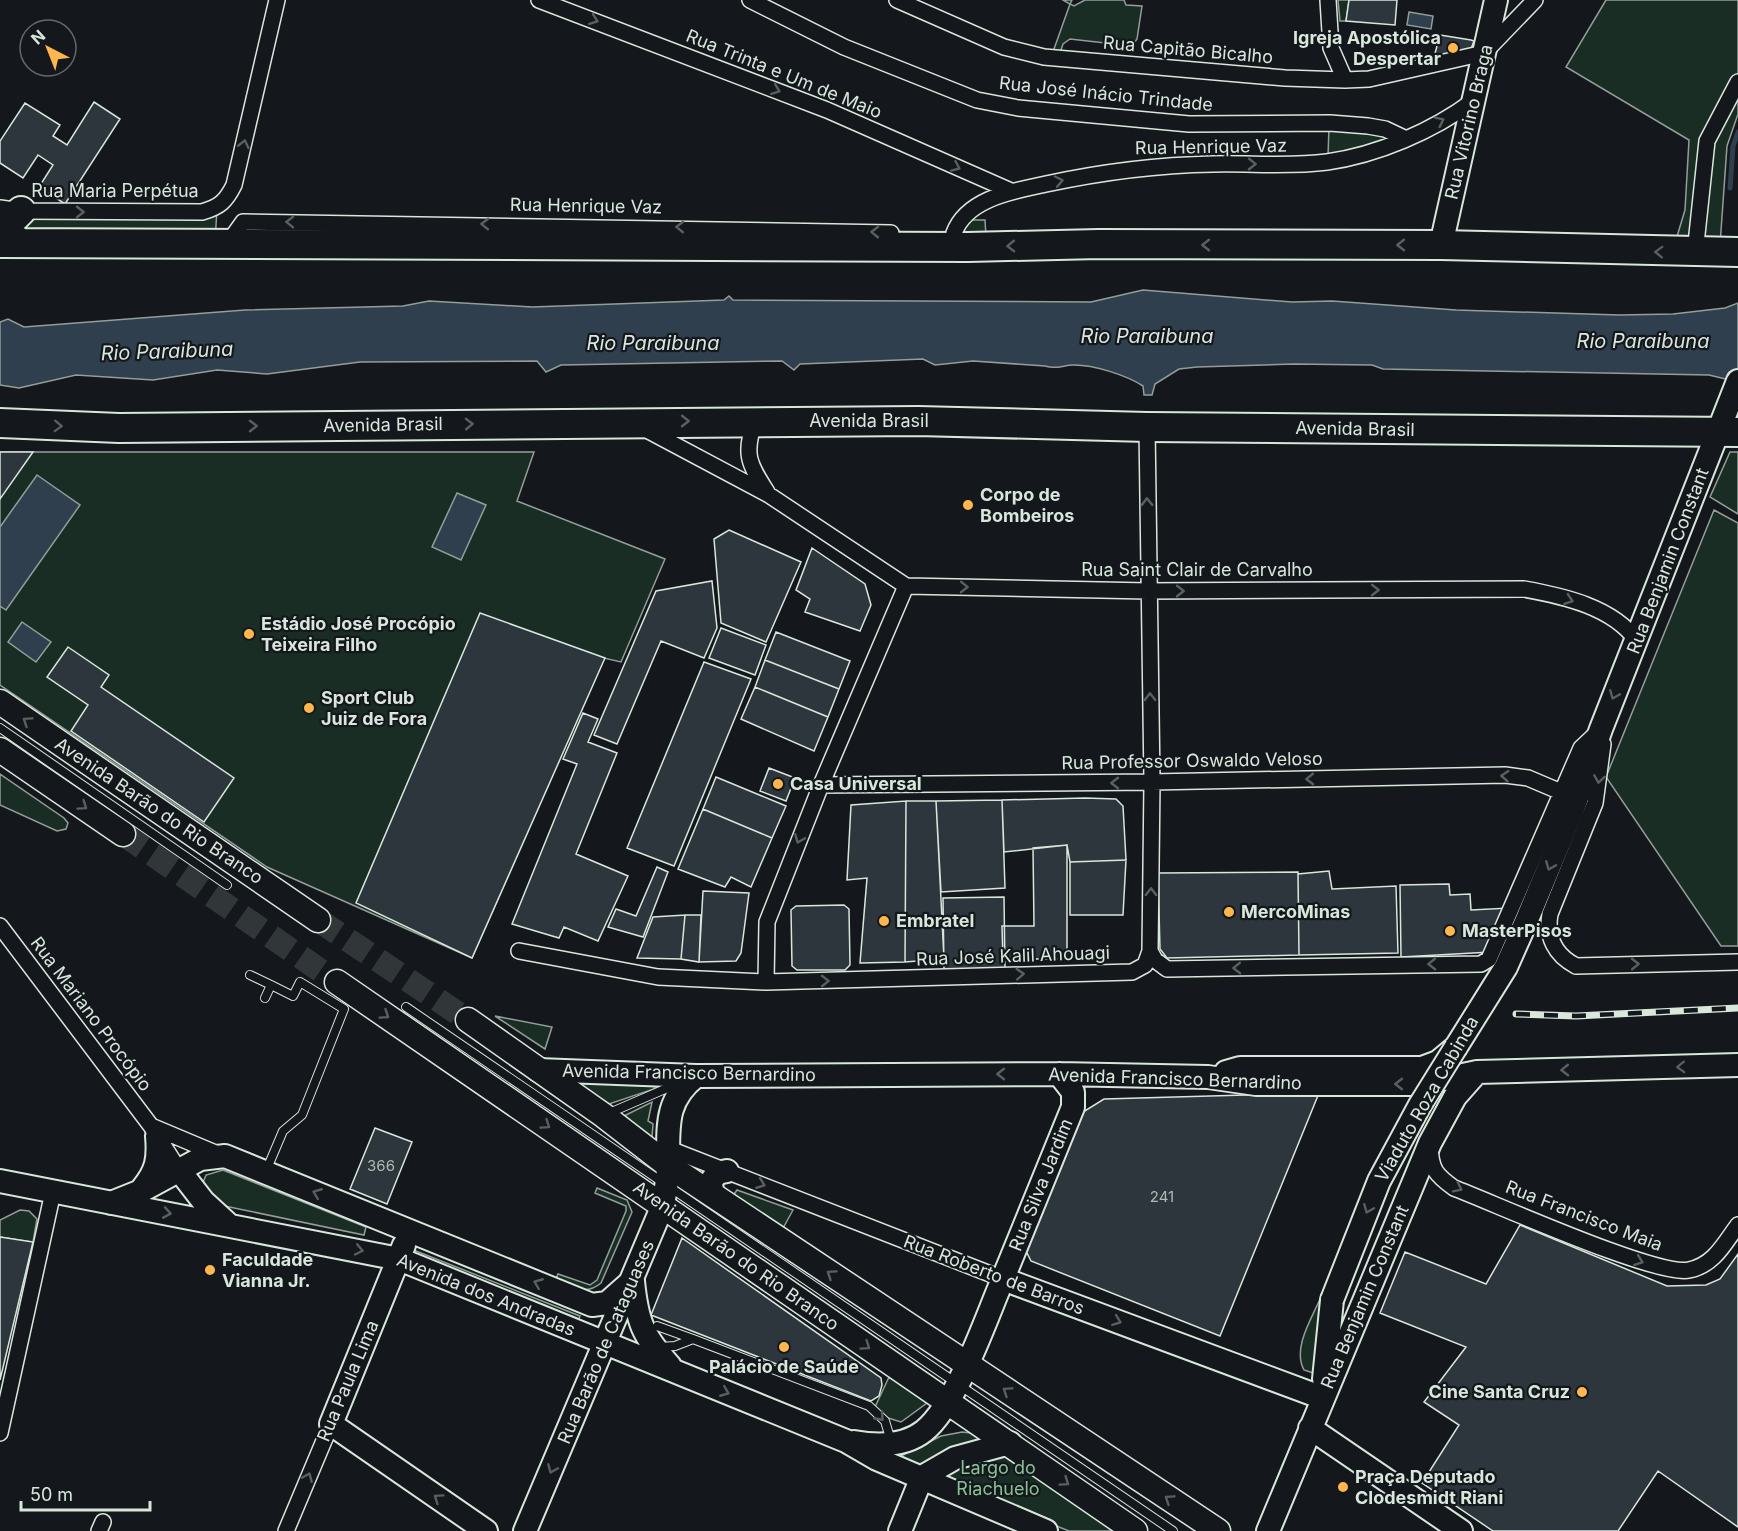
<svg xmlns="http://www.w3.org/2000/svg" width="1738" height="1531" viewBox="0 0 1738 1531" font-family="Inter,sans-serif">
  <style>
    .green { fill: #1a2d24; stroke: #939e99; stroke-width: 1.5 }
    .water { fill: #2f3f4d; stroke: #939e99; stroke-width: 1.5 }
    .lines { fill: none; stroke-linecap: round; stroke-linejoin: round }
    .stream { stroke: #2f3f4d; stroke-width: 5 }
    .building { fill: #2c363c; stroke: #d8e6dc; stroke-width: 1.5 }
    .primary-tunnel { stroke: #313739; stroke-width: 24; stroke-dasharray: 24 12; stroke-linecap: butt }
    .lane-casing { stroke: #d8e6dc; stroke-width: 10 }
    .street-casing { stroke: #d8e6dc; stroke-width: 18 }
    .secondary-casing { stroke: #d8e6dc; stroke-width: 26 }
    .primary-casing { stroke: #d8e6dc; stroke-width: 27 }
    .highway-casing { stroke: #d8e6dc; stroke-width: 32 }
    .lane { stroke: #14181c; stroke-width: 8 }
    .street { stroke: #14181c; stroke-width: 15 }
    .secondary { stroke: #14181c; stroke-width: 22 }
    .primary { stroke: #14181c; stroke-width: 24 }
    .highway { stroke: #14181c; stroke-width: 28 }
    .rail-casing { stroke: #d8e6dc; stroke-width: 7 }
    .rail { stroke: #14181c; stroke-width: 4.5; stroke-dasharray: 14; stroke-linecap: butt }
    .secondary-bridge-casing { stroke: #d8e6dc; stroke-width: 26; stroke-linecap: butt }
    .secondary-bridge { stroke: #14181c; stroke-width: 22 }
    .oneway { stroke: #59605f }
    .poi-dot { fill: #ffb74d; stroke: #14181c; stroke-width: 2 }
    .labels { text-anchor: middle; stroke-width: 4.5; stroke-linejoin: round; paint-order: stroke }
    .number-label { font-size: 15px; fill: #adbab4 }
    .poi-label { font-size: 18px; font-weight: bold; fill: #d8e6dc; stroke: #14181c; text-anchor: start }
    .street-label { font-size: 18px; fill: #d8e6dc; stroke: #14181c }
    .park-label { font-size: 18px; fill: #8ac095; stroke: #14181c }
    .water-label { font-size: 20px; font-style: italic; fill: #d8e6dc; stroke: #14181c }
  </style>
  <rect width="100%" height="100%" fill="#14181c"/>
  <path class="green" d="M1063 0H1072L1070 4 1074 6 1085 0H1124L1126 5 1142 6 1137 39 1132 46 1070 39 1063 44 1060 53 1055 52 1054 49 1070 4Z
    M1338 0H1349L1346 21H1340Z
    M1606 0H1738V114L1727 146 1720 245 1675 243 1685 210 1689 140 1566 67Z
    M1329 127 1398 138 1328 156Z
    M217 208 215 243H22L21 211Z
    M971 220H985L986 237 970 238 964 230Z
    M0 452H534L517 501 665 559 621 662 604 658 472 958 267 867 0 685Z
    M1730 452H1738V514L1710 497Z
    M1714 510 1738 523V946H1721L1606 777Z
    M0 774 64 818 68 823 66 829 57 831 0 805Z
    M495 1016 552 1027 545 1049Z
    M657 1082 654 1089 609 1104 575 1083Z
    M652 1102 648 1121 653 1124 652 1137 624 1116Z
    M223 1170 366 1227 364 1235 215 1204 202 1185 206 1175Z
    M597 1188 627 1200 632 1212 601 1283C586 1296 572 1287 555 1281L558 1274 590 1285 597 1280 626 1211V1206L595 1193Z
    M737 1190 793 1210 782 1230 732 1197Z
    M20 1210 29 1211 37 1219 33 1242 0 1237V1220Z
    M416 1251 580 1316 579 1319 414 1254Z
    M1321 1297 1316 1374 1304 1370C1292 1348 1312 1318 1321 1297Z
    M889 1377 927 1403 901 1422 885 1417 875 1407Z
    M962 1432 971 1433 990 1445 917 1471 899 1457 941 1436Z
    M1003 1455 1115 1531H1069L938 1479 952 1468Z"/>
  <path class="water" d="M1409 12 1433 16 1431 29 1407 25Z
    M1143 290 1292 302 1332 301 1456 310 1619 315 1673 314 1725 308 1738 303V382L1709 375 1383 369 1372 365 1294 364 1197 367 1179 369 1155 384 1152 395H1144L1143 386C1126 375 1094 365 1074 365 1062 365 1057 370 1045 366L973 361 935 365 923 359 800 364 794 370 782 361 561 365 546 372 537 361 360 362 267 374 217 370 153 380 76 375 19 388 0 385V322L8 319 24 327 245 310 403 306 429 301 532 307 724 300 729 296 733 300 1091 302Z
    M37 475 80 505 6 610 0 606V527Z
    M457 493 486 505 461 560 432 547Z
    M22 622 51 642 36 662 8 642Z"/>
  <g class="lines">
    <path class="stream" d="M1730 188 1733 146 1738 132"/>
  </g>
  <path class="building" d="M1349 0H1397L1395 25 1346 21Z
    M1440 35 1471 40 1474 41 1471 49 1434 57Z
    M94 102 120 119 65 204 39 187 53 165 38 155 23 178 0 163V141L25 103 60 125 53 136 67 145Z
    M0 452H33L0 499Z
    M729 530 801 562 766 642 721 623 714 539Z
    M812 548 865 584 871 605 860 631 805 612 810 599 796 590Z
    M712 581 717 628 704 658 661 641 617 744 594 735 656 591Z
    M480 613 605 658 472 958 356 903Z
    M721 628 766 645 755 675 709 658Z
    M776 632 850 661 839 689 765 660Z
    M68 647 109 675 101 687 234 778 204 822 71 731 88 705 47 677Z
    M765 660 839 689 828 717 755 687Z
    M704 662 751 679 674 866 627 848Z
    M755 687 828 717 814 751 741 719Z
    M583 713 598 719 588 742 617 753 576 854 628 876 598 941 564 927 559 938 512 924 577 764 563 759Z
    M769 768 795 778 786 801 760 791Z
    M716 777 786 806 772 838 703 809Z
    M1085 798 1116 799 1123 806 1126 860 1070 862 1067 845 1004 852 1002 800Z
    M1002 800 1005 888 941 892 936 801Z
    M906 801 905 962 860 963 867 878 847 880 851 805Z
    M906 801H936L944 959 905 962Z
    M703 809 772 838 751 887 731 877 725 887 678 869Z
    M1067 845V959H1003L1002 926H1034L1033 848Z
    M1126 860 1123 915H1070V862Z
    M657 867 668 872 643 937 608 927 616 909 636 916Z
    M1329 871 1332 889 1396 886 1398 953 1299 955 1298 874Z
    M1298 872 1299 955 1167 958 1160 949 1158 873Z
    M1449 884 1450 895 1470 894 1471 910 1509 908 1491 952 1401 957 1400 885Z
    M703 891 749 893 741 953 736 961 699 962Z
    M1004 897 1005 970 944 971 943 898Z
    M844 905 849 909 850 965 845 970H797L792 966 791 910 796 906Z
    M685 915H701L699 962 681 959Z
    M685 915 681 959 637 958 653 917Z
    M1319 1093 1220 1336 1031 1261 1026 1251 1083 1112 1104 1099Z
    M375 1128 412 1142 387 1204 350 1189Z
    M1520 1225 1667 1286 1706 1285 1720 1279 1738 1254V1527L1658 1471 1618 1531H1493L1422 1483 1459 1425 1424 1402 1466 1347 1380 1313 1405 1252 1486 1284Z
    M0 1237 33 1242 0 1380Z
    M682 1238 881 1378 882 1385 879 1396 871 1401 651 1315Z"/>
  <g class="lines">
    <path class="primary-tunnel" d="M123 834 337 982
      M318 920 468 1020"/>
    <defs>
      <path id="lane" d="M0 728 227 885
        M250 975 271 985
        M265 998 271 985 293 996 300 982 344 1009 302 1115 283 1131 266 1171
        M406 1007 1173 1531
        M607 1114 679 1083
        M657 1326 693 1339
        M659 1347 675 1346 693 1339 869 1406 885 1421 891 1441"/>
      <path id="street" d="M539 0 827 110 1011 191
        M750 0 844 47 977 100 1018 108 1189 124 1330 123 1368 126 1385 129 1404 138
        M897 0 1004 47 1044 57 1285 78 1345 80 1369 79 1484 53 1535 0
        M1328 0 1331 48 1345 80
        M0 208 21 211 202 212C220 207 226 201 234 185L277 0
        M228 243 243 222 891 233
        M968 247 958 241 954 233C967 198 1014 191 1046 184 1102 172 1156 165 1213 164 1251 163 1289 167 1327 162 1377 155 1433 131 1473 101
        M1695 253 1707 141 1738 82
        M755 421C743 454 749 464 767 492
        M645 429 769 495 906 586 1148 591 1524 589C1563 596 1613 607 1637 641
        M1603 744 1595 803 1550 914C1546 937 1555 955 1576 966L1738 962
        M821 785 1152 782 1505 775 1528 778 1561 792
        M0 926 151 1126 179 1170
        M519 951 658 977 766 982 1132 972 1145 965 1150 951 1152 782 1147 427
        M1150 951 1155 960 1167 969 1481 964 1489 959 1581 748 1598 732
        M766 982 767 922 821 785 906 586
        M151 1126 220 1155
        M1430 1146C1431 1170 1436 1175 1454 1188 1494 1203 1657 1277 1689 1270 1714 1265 1724 1244 1738 1225
        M667 1148 1003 1279
        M0 1433 53 1192
        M99 1531 103 1522
        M286 1531 331 1424"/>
      <path id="secondary" d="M1441 245 1496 0
        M538 1070 696 1076 1059 1074 1208 1077 1256 1084H1420L1477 1072 1738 1065
        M1226 1072 1240 1068H1422L1438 1062 1456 1047 1506 967 1526 922 1572 812 1601 729 1738 381
        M179 1170 203 1201 227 1223
        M0 1181 399 1259 846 1441 877 1459 1046 1531
        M142 1189C157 1171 159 1159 157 1136
        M714 1196 710 1183 717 1173 727 1171
        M111 1203 141 1191 200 1159 225 1156 592 1305 607 1303 633 1280
        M404 1245 331 1424 486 1531
        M1003 1279 1323 1398
        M633 1281C637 1322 643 1336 670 1366
        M1324 1379 1332 1300
        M1310 1428 1461 1531
        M854 1442C877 1446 904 1447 924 1431 956 1405 984 1324 1000 1286 1024 1226 1049 1167 1073 1107V1092L1059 1074
        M525 1531 663 1205C665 1192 668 1180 668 1167 669 1129 663 1102 696 1076
        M900 1531 922 1477 955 1458 1010 1443
        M1268 1531 1430 1143 1455 1097 1477 1072"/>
      <path id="primary" d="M0 702 318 920
        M0 750 123 834
        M337 982 1135 1531
        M468 1020 603 1115 669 1166 1218 1531"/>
      <path id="highway" d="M21 211 9 223 7 231 12 238 22 243
        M0 243 968 247 1099 244 1441 245 1738 252
        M0 423 119 428 918 421 1147 427 1738 432"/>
    </defs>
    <use href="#lane" class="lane-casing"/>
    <use href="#street" class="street-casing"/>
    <use href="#secondary" class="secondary-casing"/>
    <use href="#primary" class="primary-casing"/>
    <use href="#highway" class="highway-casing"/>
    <use href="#lane" class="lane"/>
    <use href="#street" class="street"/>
    <use href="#secondary" class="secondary"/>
    <use href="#primary" class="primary"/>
    <use href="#highway" class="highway"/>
    <defs>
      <path id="rail" d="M1516 1014 1576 1016 1738 1008"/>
    </defs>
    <use href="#rail" class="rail-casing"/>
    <use href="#rail" class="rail"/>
    <defs>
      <path id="secondary-bridge" d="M1332 1300 1379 1181 1420 1105 1456 1047"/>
    </defs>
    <use href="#secondary-bridge" class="secondary-bridge-casing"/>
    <use href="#secondary-bridge" class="secondary-bridge"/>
  </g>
  <defs><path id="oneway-chevron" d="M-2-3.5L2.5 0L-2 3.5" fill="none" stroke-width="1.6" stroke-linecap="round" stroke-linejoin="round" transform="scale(1.5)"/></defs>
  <g class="oneway">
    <use href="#oneway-chevron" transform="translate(594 20) rotate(20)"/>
    <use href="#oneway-chevron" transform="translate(776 90) rotate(21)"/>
    <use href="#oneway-chevron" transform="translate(1440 121) rotate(-26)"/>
    <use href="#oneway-chevron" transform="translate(244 144) rotate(-77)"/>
    <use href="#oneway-chevron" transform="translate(1252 164) rotate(1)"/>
    <use href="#oneway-chevron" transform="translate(956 167) rotate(24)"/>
    <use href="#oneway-chevron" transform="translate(1059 181) rotate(-12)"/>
    <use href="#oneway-chevron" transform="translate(80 212)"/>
    <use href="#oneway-chevron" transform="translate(290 222) rotate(-179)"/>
    <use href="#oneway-chevron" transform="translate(485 224) rotate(-179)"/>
    <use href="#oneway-chevron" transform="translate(680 227) rotate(-179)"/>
    <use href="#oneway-chevron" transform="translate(875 232) rotate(-179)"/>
    <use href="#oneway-chevron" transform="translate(1206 245) rotate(-180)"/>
    <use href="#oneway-chevron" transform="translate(1401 245) rotate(-180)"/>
    <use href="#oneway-chevron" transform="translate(1011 246) rotate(179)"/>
    <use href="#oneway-chevron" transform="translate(1659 252) rotate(-178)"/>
    <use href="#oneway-chevron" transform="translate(685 421)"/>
    <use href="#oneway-chevron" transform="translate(469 424) rotate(-1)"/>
    <use href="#oneway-chevron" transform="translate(58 426) rotate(2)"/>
    <use href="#oneway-chevron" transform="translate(253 426) rotate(-1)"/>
    <use href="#oneway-chevron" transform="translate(1147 502) rotate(-91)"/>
    <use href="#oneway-chevron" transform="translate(964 587) rotate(1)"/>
    <use href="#oneway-chevron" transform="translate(1375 590)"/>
    <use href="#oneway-chevron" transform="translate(1180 591)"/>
    <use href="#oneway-chevron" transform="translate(1569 600) rotate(19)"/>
    <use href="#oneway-chevron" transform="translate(1614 695) rotate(112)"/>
    <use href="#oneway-chevron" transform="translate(1150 697) rotate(-91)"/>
    <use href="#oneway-chevron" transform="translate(27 721) rotate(-146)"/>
    <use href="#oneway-chevron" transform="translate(1505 776) rotate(-176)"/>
    <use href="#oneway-chevron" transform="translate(1310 779) rotate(179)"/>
    <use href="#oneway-chevron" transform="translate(1599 779) rotate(99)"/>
    <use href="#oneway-chevron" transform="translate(1115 783) rotate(180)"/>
    <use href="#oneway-chevron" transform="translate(83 806) rotate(35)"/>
    <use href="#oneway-chevron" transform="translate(799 839) rotate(112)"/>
    <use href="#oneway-chevron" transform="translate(1550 866) rotate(112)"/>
    <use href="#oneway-chevron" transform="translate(1151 892) rotate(-89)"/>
    <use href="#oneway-chevron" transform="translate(1432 964) rotate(179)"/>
    <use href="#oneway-chevron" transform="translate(1635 964) rotate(-1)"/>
    <use href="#oneway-chevron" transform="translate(1237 968) rotate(179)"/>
    <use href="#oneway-chevron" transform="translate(1020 974) rotate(-3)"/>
    <use href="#oneway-chevron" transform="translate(825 981) rotate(-1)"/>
    <use href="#oneway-chevron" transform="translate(385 1015) rotate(34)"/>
    <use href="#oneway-chevron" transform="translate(1681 1067) rotate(178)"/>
    <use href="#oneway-chevron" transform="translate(1565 1070) rotate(179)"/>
    <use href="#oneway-chevron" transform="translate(1001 1074) rotate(180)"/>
    <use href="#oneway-chevron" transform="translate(1399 1084) rotate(180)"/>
    <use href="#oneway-chevron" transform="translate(546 1125) rotate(34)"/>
    <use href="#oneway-chevron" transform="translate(761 1184) rotate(21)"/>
    <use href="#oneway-chevron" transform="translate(1458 1188) rotate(26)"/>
    <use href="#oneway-chevron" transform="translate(317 1193) rotate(-158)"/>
    <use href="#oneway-chevron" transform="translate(1368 1209) rotate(112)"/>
    <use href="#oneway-chevron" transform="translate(167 1213) rotate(10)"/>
    <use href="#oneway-chevron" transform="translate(359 1250) rotate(12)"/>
    <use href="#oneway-chevron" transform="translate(1639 1261) rotate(21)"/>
    <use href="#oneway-chevron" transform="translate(831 1274) rotate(-146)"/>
    <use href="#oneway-chevron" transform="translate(538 1283) rotate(-158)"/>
    <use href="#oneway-chevron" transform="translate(1117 1321) rotate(21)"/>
    <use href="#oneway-chevron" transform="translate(866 1346) rotate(35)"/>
    <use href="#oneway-chevron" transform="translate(1007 1391) rotate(-146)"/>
    <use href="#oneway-chevron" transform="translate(725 1392) rotate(22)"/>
    <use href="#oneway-chevron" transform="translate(880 1417) rotate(48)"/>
    <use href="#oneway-chevron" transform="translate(552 1469) rotate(113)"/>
    <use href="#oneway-chevron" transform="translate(308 1477) rotate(-67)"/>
    <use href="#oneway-chevron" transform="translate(1065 1482) rotate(35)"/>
    <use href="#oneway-chevron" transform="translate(438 1498) rotate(-145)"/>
    <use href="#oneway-chevron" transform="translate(1169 1499) rotate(-146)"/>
  </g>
  <g class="poi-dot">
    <circle cx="1453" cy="48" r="6"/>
    <circle cx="968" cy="505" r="6"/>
    <circle cx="249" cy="634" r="6"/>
    <circle cx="309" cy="708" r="6"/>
    <circle cx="778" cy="784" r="6"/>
    <circle cx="1229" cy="912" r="6"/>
    <circle cx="884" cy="921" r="6"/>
    <circle cx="1450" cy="931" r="6"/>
    <circle cx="210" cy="1270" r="6"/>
    <circle cx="784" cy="1347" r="6"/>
    <circle cx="1582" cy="1392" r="6"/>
    <circle cx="1343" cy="1487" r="6"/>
  </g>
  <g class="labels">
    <g class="number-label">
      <text x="381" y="1171">366</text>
      <text x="1162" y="1202">241</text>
    </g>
    <g class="poi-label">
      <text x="1441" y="44" text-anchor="end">Igreja Apostólica<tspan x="1441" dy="21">Despertar</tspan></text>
      <text x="980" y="501">Corpo de<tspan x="980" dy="21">Bombeiros</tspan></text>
      <text x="261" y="630">Estádio José Procópio<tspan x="261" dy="21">Teixeira Filho</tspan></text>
      <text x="321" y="704">Sport Club<tspan x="321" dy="21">Juiz de Fora</tspan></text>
      <text x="790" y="790">Casa Universal</text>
      <text x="1241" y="918">MercoMinas</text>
      <text x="896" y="927">Embratel</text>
      <text x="1462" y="937">MasterPisos</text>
      <text x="222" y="1266">Faculdade<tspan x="222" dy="21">Vianna Jr.</tspan></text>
      <text x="784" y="1373" text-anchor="middle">Palácio de Saúde</text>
      <text x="1570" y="1398" text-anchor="end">Cine Santa Cruz</text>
      <text x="1355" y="1483">Praça Deputado<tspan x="1355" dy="21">Clodesmidt Riani</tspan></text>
    </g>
    <g class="street-label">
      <text transform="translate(1188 50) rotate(5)" y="6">Rua Capitão Bicalho</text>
      <text transform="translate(784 74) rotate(22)" y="6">Rua Trinta e Um de Maio</text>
      <text transform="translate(1106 94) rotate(6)" y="6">Rua José Inácio Trindade</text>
      <text transform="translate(1469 122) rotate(-77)" y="6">Rua Vitorino Braga</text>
      <text transform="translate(1211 147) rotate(-1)" y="6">Rua Henrique Vaz</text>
      <text x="115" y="197">Rua Maria Perpétua</text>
      <text transform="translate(586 206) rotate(1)" y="6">Rua Henrique Vaz</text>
      <text x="869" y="427">Avenida Brasil</text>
      <text transform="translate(383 425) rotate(-1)" y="6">Avenida Brasil</text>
      <text transform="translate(1355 429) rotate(1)" y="6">Avenida Brasil</text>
      <text transform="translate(1668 561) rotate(-69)" y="6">Rua Benjamin Constant</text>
      <text x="1197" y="576">Rua Saint Clair de Carvalho</text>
      <text transform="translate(1192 761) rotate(-1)" y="6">Rua Professor Oswaldo Veloso</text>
      <text transform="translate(159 811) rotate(34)" y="6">Avenida Barão do Rio Branco</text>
      <text transform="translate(1013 956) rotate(-2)" y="6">Rua José Kalil Ahouagi</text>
      <text transform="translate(91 1014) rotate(53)" y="6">Rua Mariano Procópio</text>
      <text transform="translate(689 1073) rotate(1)" y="6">Avenida Francisco Bernardino</text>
      <text transform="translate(1175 1079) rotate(2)" y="6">Avenida Francisco Bernardino</text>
      <text transform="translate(1427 1099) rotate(-60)" y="6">Viaduto Roza Cabinda</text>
      <text transform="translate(1041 1185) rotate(-68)" y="6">Rua Silva Jardim</text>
      <text transform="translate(1584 1216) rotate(21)" y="6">Rua Francisco Maia</text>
      <text transform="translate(736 1256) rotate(35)" y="6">Avenida Barão do Rio Branco</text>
      <text transform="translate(994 1275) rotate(21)" y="6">Rua Roberto de Barros</text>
      <text transform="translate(486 1295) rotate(22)" y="6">Avenida dos Andradas</text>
      <text transform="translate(1365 1297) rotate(-67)" y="6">Rua Benjamin Constant</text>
      <text transform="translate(606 1342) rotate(-67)" y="6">Rua Barão de Cataguases</text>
      <text transform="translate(348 1381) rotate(-67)" y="6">Rua Paula Lima</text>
    </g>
    <g class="park-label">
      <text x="998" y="1474">Largo do<tspan x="998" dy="21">Riachuelo</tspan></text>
    </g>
    <g class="water-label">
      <text x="1147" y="343">Rio Paraibuna</text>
      <text x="1643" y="348">Rio Paraibuna</text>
      <text x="653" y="350">Rio Paraibuna</text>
      <text transform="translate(167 351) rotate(-2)" y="7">Rio Paraibuna</text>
    </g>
  </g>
  <g transform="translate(48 48) rotate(318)"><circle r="28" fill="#14181c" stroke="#626a69" stroke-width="1.5"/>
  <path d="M0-4.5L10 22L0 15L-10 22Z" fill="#ffb74d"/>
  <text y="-9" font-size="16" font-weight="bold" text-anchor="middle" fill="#d8e6dc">N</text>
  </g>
  <path d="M21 1501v9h129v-9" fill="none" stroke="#d8e6dc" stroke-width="3"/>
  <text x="30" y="1501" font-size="18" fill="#d8e6dc" stroke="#14181c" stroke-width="4.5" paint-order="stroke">50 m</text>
</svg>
